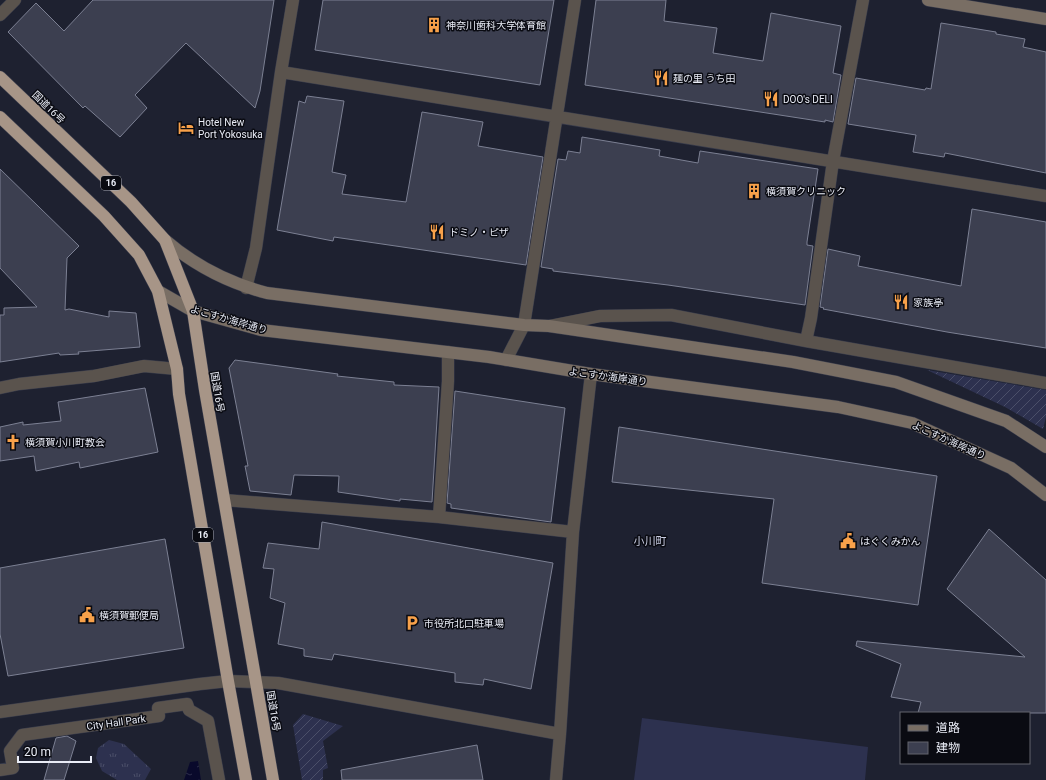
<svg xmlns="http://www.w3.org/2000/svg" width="1046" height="780" viewBox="0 0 1046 780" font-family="Roboto,'Noto Sans JP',sans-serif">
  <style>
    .grass { fill: url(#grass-tufts) }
    .garden { fill: url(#garden-furrows) }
    .pitch { fill: #2d314f }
    .water { fill: url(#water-ripples) }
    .building { fill: #3c3f50; stroke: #7c8093 }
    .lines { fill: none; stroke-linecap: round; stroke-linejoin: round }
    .street-casing { stroke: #3a3d4c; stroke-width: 13 }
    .secondary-casing { stroke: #3a3d4c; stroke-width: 13 }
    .highway-casing { stroke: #3a3d4c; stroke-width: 13 }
    .street { stroke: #5a534d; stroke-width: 12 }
    .secondary { stroke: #796e64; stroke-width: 12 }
    .highway { stroke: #a79587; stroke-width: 12 }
    .labels { text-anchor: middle; stroke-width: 3; stroke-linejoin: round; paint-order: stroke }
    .shield { fill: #0a0b12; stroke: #a6a8b2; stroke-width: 1 }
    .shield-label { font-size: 9px; font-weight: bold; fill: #e9ecf6 }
    .poi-label { font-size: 10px; fill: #e9ecf6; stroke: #0a0b12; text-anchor: start }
    .street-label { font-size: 10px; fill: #e9ecf6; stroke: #0a0b12 }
    .neighbourhood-label { font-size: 11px; fill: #c8cce1; stroke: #0a0b12 }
  </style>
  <defs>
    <pattern id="grass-tufts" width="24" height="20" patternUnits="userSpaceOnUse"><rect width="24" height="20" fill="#2d314f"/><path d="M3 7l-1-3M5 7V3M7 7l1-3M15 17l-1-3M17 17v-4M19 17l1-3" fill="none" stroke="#4b4f69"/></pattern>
    <pattern id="garden-furrows" width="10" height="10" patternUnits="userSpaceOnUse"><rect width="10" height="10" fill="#2d314f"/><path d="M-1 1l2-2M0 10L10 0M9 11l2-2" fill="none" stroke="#4b4f69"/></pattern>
    <pattern id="water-ripples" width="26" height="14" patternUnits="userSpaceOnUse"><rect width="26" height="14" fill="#09092b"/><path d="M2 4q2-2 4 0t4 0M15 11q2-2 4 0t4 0" fill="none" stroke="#2d2d4a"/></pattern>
  </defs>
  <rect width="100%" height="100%" fill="#1e2130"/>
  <path class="grass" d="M109 740 124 744 151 769 145 780H117L102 771 96 758 98 748Z"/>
  <path class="garden" d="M927 370 1046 390V417L1043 429 1005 407Z
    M303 714 343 726 323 741 328 768 323 770V780H302L293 725Z"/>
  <path class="pitch" d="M642 718 868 747 865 780H634Z"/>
  <path class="water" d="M198 761 201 780H184L190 762Z"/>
  <path class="building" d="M93 0H274L260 91 255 108 186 43 135 95 147 108 120 137 85 106 83 108 8 32 36 3 64 31Z
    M323 0H554L540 85 315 50Z
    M596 0H666L664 21 717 28 713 53 763 61 771 13 841 26 833 73 841 75 833 122 825 120V122L585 85Z
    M941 23 996 32V34L1025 39 1023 47 1046 52V173L945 153 944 157 913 152 916 135 848 124 856 78 925 90 926 88 931 89Z
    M307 96 344 101 332 172 346 175 342 194 406 202 422 112 483 122 478 146 543 157 526 265 334 237 333 241 277 230 299 101 305 103Z
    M582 137 660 150 659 156 698 163 700 151 818 169 807 242V245L813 246 805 305 668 285 553 271V269L541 267 558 159 566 160 568 151 580 153Z
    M0 169 79 246 67 258 65 310 69 309 109 317V311L136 313 140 347 78 352 79 354 60 355 59 353 0 362V315H4V308L37 307 0 268Z
    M972 209 1046 222V348L947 332 823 309 824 308 820 307 828 249 860 256 858 266 961 286Z
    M235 360 338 374 337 376 394 382V385L439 387 432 502 400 499V501L338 492 339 476 294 475 291 495 250 491 245 466H248L229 368Z
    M145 388 158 452 80 468 79 462 36 471 34 456 0 461V427L23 422V425L61 421 58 402Z
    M455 391 565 408 551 522 451 508V504L447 503Z
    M619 427 937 476 918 605 762 583 774 499 612 482Z
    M322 522 553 563 531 689 484 679 483 685 455 682V673L334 654 332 660 304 656V649L278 644 285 603 270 598 274 569 263 568 268 543 319 549Z
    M989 529 1046 580V713H918L921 702 891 697 901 664 856 646 857 641 1025 657 947 589Z
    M165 539 184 648 8 676 0 634V568Z
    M67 736 76 741 64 780H44L56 738Z
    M477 745 483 780H342L341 770Z"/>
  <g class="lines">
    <defs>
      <path id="street" d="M0 15 15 0
        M281 72 1046 196
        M246 288 256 248 281 72 293 0
        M550 326 600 316 671 315 806 341 1046 383
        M806 341 811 318 833 161 863 0
        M506 360 524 325 575 0
        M0 388 19 384 94 376 144 366 177 369
        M224 500 439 517 573 532
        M439 517 448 381V352
        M0 712 200 684 228 681 278 683 560 734
        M0 770 13 768 10 751 22 735 159 716 158 708 187 704 189 710 208 721 219 780
        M556 780 560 734 573 532 591 374"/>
      <path id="secondary" d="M928 0 1046 19
        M165 240C195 266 229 283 267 293L524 325 549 326 793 362 896 382 1006 421 1046 447
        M158 291 193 311 261 330 489 357 591 374 838 407 912 423 1011 468 1046 495"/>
      <path id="highway" d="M0 77 131 202 165 240 193 311 205 390 273 780
        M0 117 104 216 139 255 158 291 177 369 179 394 228 681 246 780"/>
    </defs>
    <use href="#street" class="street-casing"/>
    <use href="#secondary" class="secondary-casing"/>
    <use href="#highway" class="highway-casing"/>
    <use href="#street" class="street"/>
    <use href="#secondary" class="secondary"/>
    <use href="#highway" class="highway"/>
  </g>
  <defs>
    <symbol id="building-bare" viewBox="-9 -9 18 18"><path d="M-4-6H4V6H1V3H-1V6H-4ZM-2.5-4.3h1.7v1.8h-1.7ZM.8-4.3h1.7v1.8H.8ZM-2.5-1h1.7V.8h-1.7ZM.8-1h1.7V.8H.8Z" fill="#f8a14a" stroke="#0a0b12" stroke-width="2.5" paint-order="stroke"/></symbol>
    <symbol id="restaurant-bare" viewBox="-9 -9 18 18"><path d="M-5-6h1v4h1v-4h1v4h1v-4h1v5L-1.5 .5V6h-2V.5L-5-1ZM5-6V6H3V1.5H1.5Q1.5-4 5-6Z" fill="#f8a14a" stroke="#0a0b12" stroke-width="2.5" paint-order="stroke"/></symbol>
    <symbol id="hotel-bare" viewBox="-9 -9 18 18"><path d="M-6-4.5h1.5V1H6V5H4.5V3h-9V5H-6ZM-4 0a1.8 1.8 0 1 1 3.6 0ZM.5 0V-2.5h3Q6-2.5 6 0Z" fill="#f8a14a" stroke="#0a0b12" stroke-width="2.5" paint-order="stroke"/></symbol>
    <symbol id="church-bare" viewBox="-9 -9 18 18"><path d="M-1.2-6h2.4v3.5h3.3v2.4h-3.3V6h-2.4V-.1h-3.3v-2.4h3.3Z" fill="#f8a14a" stroke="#0a0b12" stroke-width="2.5" paint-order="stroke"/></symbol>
    <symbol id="civic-bare" viewBox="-9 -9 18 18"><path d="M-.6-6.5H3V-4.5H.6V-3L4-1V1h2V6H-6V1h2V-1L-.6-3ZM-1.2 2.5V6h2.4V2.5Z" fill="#f8a14a" stroke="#0a0b12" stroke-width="2.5" paint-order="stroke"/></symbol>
    <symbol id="parking-bare" viewBox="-9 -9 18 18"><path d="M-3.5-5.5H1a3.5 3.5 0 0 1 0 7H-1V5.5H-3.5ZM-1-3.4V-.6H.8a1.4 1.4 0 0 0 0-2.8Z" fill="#f8a14a" stroke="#0a0b12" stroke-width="2.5" paint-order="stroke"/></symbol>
  </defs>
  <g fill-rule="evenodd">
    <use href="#building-bare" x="423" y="14" width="22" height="22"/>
    <use href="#restaurant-bare" x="650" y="67" width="22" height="22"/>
    <use href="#restaurant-bare" x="760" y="88" width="22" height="22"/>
    <use href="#hotel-bare" x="175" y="117" width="22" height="22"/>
    <use href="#building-bare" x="743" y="180" width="22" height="22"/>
    <use href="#restaurant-bare" x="426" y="221" width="22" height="22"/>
    <use href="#restaurant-bare" x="890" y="291" width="22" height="22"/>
    <use href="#church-bare" x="2" y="431" width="22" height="22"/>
    <use href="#civic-bare" x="837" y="530" width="22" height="22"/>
    <use href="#civic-bare" x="76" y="604" width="22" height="22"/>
    <use href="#parking-bare" x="401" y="612" width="22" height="22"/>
  </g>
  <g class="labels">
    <g class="shield">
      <rect x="101" y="176" width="20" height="14" rx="3"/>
      <rect x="193" y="528" width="20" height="14" rx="3"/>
    </g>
    <g class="shield-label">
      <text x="111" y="186">16</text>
      <text x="203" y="538">16</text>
    </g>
    <g class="poi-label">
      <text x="446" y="29">神奈川歯科大学体育館</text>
      <text x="673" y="82">麺の里 うち田</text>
      <text x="783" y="103">DOO's DELI</text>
      <text x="198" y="126">Hotel New<tspan x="198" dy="12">Port Yokosuka</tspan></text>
      <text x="766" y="195">横須賀クリニック</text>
      <text x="449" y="236">ドミノ・ピザ</text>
      <text x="913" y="306">家族亭</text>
      <text x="25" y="446">横須賀小川町教会</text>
      <text x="860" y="545">はぐくみかん</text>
      <text x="99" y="619">横須賀郵便局</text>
      <text x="424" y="627">市役所北口駐車場</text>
    </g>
    <g class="street-label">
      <text transform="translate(49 107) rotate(44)" y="4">国道16号</text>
      <text transform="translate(229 319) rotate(16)" y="4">よこすか海岸通り</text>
      <text transform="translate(608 376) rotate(8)" y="4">よこすか海岸通り</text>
      <text transform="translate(218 392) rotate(81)" y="4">国道16号</text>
      <text transform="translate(949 440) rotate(24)" y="4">よこすか海岸通り</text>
      <text transform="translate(274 711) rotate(81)" y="4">国道16号</text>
      <text transform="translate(116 722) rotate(-8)" y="4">City Hall Park</text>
    </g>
    <g class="neighbourhood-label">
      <text x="650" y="545">小川町</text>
    </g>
  </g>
  <rect x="900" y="712" width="130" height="52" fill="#0a0b12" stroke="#63656d"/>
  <rect x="908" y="725" width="20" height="6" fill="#796e64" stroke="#63656d"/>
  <text x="936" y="732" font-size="12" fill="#e9ecf6">道路</text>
  <rect x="908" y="742" width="20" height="12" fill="#3c3f50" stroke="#63656d"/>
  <text x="936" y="752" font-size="12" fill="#e9ecf6">建物</text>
  <path d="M18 756v6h73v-6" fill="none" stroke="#e9ecf6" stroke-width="2"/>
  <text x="24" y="756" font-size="12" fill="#e9ecf6" stroke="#0a0b12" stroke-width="3" paint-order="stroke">20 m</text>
</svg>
